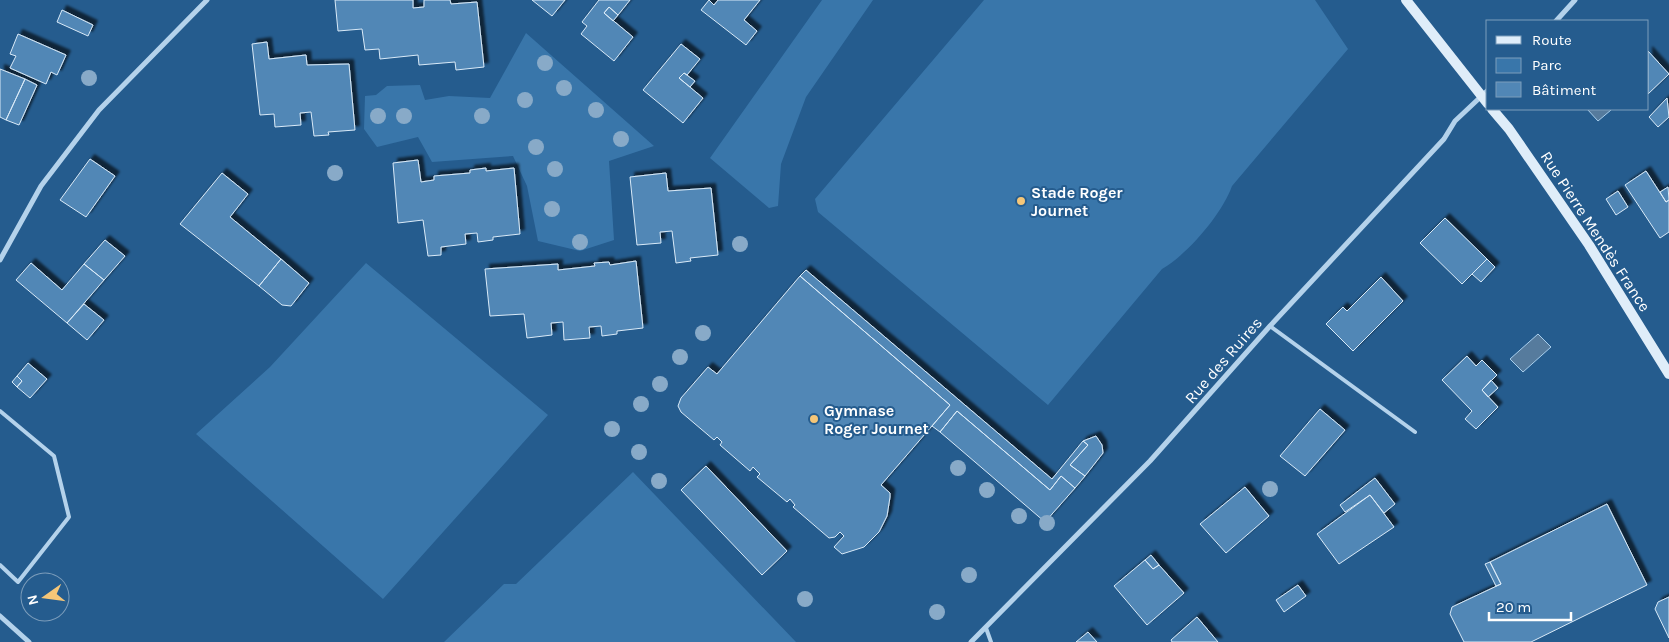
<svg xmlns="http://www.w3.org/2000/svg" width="1669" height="642" viewBox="0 0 1669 642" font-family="Karla,sans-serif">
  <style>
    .green { fill: #3976aa }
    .water { fill: #567b9d; stroke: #a8ceec }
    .building { fill: #5187b6; stroke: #d9eaf8; filter: url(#shadow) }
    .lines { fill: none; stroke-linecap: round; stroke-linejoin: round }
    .lane { stroke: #b4d2eb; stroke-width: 4 }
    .street { stroke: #b4d2eb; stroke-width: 5 }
    .secondary { stroke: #dfedf9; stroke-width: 10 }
    .tree { fill: #88aac8 }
    .poi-dot { fill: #f5c678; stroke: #255c8e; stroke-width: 2 }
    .labels { text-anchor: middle; stroke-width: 4; stroke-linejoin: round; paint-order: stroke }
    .poi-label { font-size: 16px; font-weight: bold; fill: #fff; stroke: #255c8e; text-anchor: start }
    .street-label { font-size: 16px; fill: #fff; stroke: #255c8e }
  </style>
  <defs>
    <filter id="shadow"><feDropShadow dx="4.5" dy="-4.5" stdDeviation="1" flood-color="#0009"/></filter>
  </defs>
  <rect width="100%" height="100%" fill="#255c8e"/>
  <path class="green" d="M822 0H873L806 97 781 164 778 206 769 208 710 158Z
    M984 0H1315L1348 49 1232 186C1222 214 1188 254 1162 269L1048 405 818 212 815 199Z
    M526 33 654 146 609 161 614 240 580 251 538 241 527 186 513 156 432 162 418 137 377 147 364 129 365 96 376 95 387 86 420 85 425 100 449 96 490 98Z
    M366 263 548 415 383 599 196 434 270 367Z
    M633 472 796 642H444L504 584H516Z"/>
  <path class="water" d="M1587 109H1609L1611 110 1598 121Z
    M1538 334 1551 347 1523 372 1510 359Z"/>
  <path class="building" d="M335 0H413V8L424 7V0H450L451 4 477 2 484 67 456 70 455 62 419 65 418 55 380 59 379 49 365 50 362 29 338 31Z
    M532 0H565L552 16Z
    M599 0H630L618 15 609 7 604 13 633 37 614 61 581 34 587 26 582 22Z
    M709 0 714 5 718 0H760L744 20 757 31 746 45 701 10Z
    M609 7 618 15 613 21 604 13Z
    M62 10 93 25 88 36 57 22Z
    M18 34 66 55 57 75 51 72 46 84 10 68 16 56 10 54Z
    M267 42 269 59 306 55 307 65 349 64 355 130 328 132 329 135 314 136 311 112 300 113 301 125 275 127 274 114 260 115 252 44Z
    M681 44 700 59 687 75 684 73 679 78 703 98 683 123 643 90Z
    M1648 51 1669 74 1648 94Z
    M0 69 25 79 6 120 0 117Z
    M684 73 695 81 690 87 679 78Z
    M25 79 37 85 19 125 6 120Z
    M1667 98 1669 117 1658 127 1649 117Z
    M90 159 115 176 86 217 60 200Z
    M418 160 421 182 434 180V176L470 173V170L486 168V171L514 168 520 234 493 237V240L478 242 477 233 465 234 466 244 441 247V255L428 256 423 220 398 223 393 163Z
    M1646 171 1666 202 1669 200V232L1660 238 1625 185Z
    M222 173 248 194 230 217 281 259 259 286 180 224Z
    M666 173 668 191 711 188 718 255 690 258 691 261 676 263 672 231 660 232 661 243 637 245 630 177Z
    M1668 187 1669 200 1666 202 1660 192Z
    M1618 191 1628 207 1616 215 1606 199Z
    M1445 218 1487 259 1462 284 1420 243Z
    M105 240 125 256 104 280 84 264Z
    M281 259 309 283 291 306 282 305 259 286Z
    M1487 259 1495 267 1481 282 1472 274Z
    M636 261 643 328 617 331V334L602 336 601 326 589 327 590 338 564 340 563 322 551 323 552 335 527 338 524 314 490 316 485 269 558 264V270L595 266 594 263 609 262 610 265Z
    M31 263 62 290 84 264 104 280 67 323 16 280Z
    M806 270 1052 479 1083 441 1088 445 1070 465 1085 476 1075 488 1061 476 1050 490 957 411 940 432 932 426 950 405 800 276Z
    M800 276 950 405 881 485 890 493V497L887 516 879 532 864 547 842 554 834 547 844 536 840 532 835 537 829 538 793 507 795 505 790 499 787 502 757 477 760 474 753 467 750 471 720 445 722 442 717 437 714 440 681 412 678 406 681 398 708 367 717 374Z
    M1381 277 1403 301 1353 351 1326 324 1343 307 1347 311Z
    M84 304 104 320 87 340 67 323Z
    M1467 356 1476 366 1482 360 1497 375 1482 390 1498 407 1476 429 1465 419 1472 411 1442 380Z
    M28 363 47 379 30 398 17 387 22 381 17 376Z
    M17 376 22 381 17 387 12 382Z
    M1491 380 1498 388 1488 397 1482 390Z
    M1320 409 1345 430 1305 476 1280 456Z
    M957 411 1050 490 1061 476 1075 488 1045 522 940 432Z
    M1096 436 1102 445 1103 453 1085 476 1070 465 1088 445 1083 441Z
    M706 466 787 551 762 575 681 490Z
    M1375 478 1395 504 1384 513 1370 495 1345 512 1340 505Z
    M1245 487 1269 516 1226 553 1200 524Z
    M1370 495 1394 527 1339 564 1317 534Z
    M1607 504 1647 585 1531 642H1464L1450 614 1452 607 1501 584 1490 562Z
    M1151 555 1159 565 1153 569 1145 560Z
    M1145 560 1153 569 1159 565 1184 593 1147 625 1114 586Z
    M1490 562 1501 584 1496 586 1485 564Z
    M1298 585 1306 596 1284 612 1276 600Z
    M1669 597V638L1655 609 1658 602Z
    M1197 617 1218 642H1172L1171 640Z
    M1088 632 1097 642H1076Z"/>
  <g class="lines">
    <path class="lane" d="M1270 326 1415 432
      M0 411 54 456 69 517 18 582 0 565
      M986 628 991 642"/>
    <path class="street" d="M1556 21 1575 0
      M0 260 41 186 99 110 207 0
      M0 616 29 642
      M971 642 1150 461 1270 326 1444 139 1455 121 1488 90"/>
    <path class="secondary" d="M1406 0 1488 104
      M1492 109 1509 129 1589 245 1669 374"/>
  </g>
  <g class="tree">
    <circle cx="545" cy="63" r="8"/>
    <circle cx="89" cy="78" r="8"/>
    <circle cx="564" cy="88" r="8"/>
    <circle cx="525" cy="100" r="8"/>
    <circle cx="596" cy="110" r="8"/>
    <circle cx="378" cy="116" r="8"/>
    <circle cx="404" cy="116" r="8"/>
    <circle cx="482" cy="116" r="8"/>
    <circle cx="621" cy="139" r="8"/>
    <circle cx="536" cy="147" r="8"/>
    <circle cx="555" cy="169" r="8"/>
    <circle cx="335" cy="173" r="8"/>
    <circle cx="552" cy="209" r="8"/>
    <circle cx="580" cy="242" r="8"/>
    <circle cx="740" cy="244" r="8"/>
    <circle cx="703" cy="333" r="8"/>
    <circle cx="680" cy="357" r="8"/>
    <circle cx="660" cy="384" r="8"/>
    <circle cx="641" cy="404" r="8"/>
    <circle cx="612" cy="429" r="8"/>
    <circle cx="639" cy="452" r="8"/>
    <circle cx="958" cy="468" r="8"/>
    <circle cx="659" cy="481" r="8"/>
    <circle cx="1270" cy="489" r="8"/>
    <circle cx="987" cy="490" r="8"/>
    <circle cx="1019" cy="516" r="8"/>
    <circle cx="1047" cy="523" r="8"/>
    <circle cx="969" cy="575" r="8"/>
    <circle cx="805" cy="599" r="8"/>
    <circle cx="937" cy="612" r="8"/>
  </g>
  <g class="poi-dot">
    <circle cx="1021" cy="201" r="5"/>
    <circle cx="814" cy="419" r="5"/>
  </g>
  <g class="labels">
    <g class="poi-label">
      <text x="1031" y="198">Stade Roger<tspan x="1031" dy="18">Journet</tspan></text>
      <text x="824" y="416">Gymnase<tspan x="824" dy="18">Roger Journet</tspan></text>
    </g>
    <g class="street-label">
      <text transform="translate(1596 231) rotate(57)" y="6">Rue Pierre Mendès France</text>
      <text transform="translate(1223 360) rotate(-49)" y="6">Rue des Ruires</text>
    </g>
  </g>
  <rect x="1486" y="20" width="162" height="90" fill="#255c8e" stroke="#7c9dbb"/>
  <rect x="1496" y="36" width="25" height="8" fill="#dfedf9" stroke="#7c9dbb"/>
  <text x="1532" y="45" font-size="15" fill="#ffffff">Route</text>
  <rect x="1496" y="58" width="25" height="15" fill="#3976aa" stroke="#7c9dbb"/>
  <text x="1532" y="70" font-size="15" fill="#ffffff">Parc</text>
  <rect x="1496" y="82" width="25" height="15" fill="#5187b6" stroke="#7c9dbb"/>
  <text x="1532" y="95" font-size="15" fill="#ffffff">Bâtiment</text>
  <g transform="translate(45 597) rotate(256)"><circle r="24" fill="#255c8e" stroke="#7c9dbb"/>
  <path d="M0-4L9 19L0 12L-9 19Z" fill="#f5c678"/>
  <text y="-8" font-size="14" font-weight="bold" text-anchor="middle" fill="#ffffff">N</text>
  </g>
  <path d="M1489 612v8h82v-8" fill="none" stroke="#ffffff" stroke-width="2.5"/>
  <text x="1496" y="612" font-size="15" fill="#ffffff" stroke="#255c8e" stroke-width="4" paint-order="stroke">20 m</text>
</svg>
